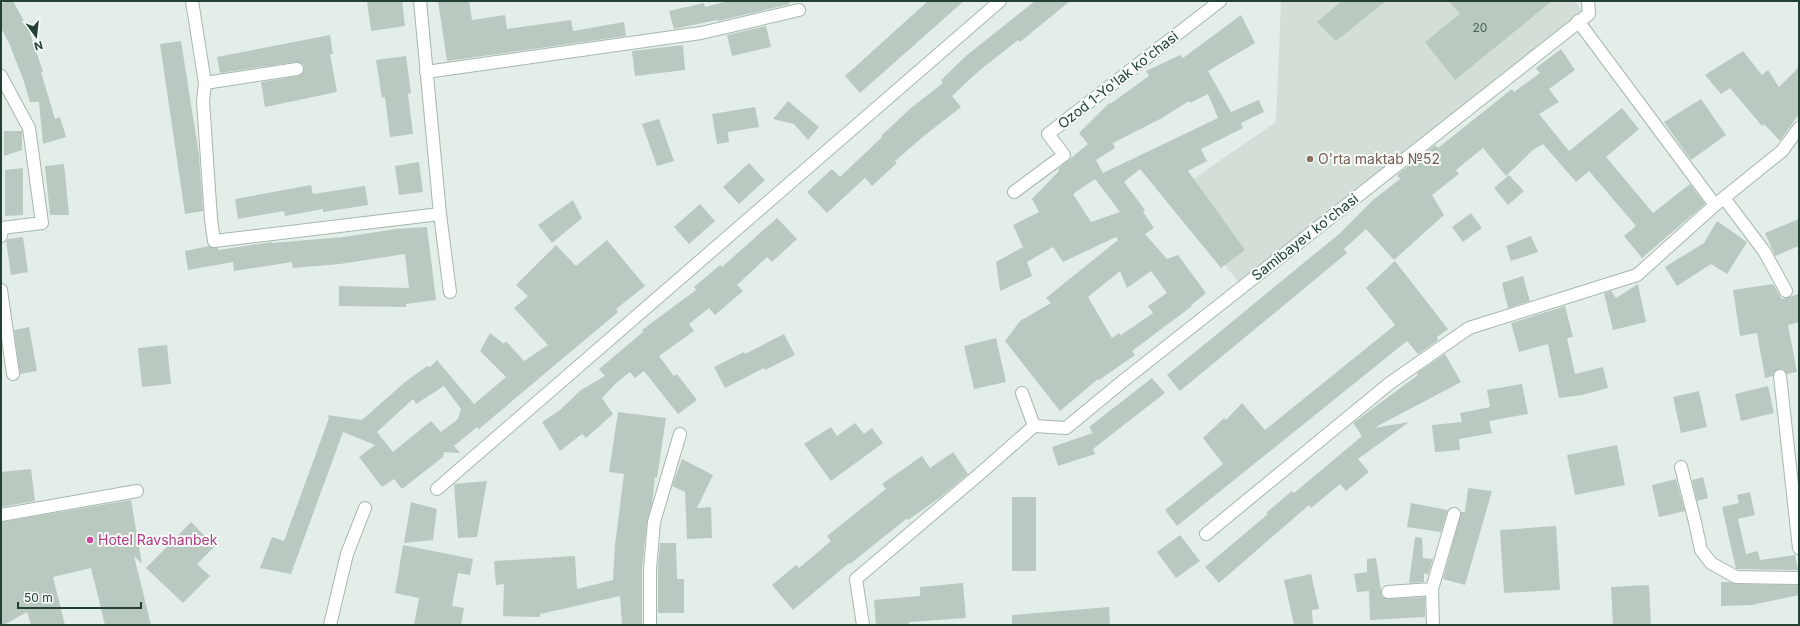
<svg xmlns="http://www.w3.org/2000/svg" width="1800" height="626" viewBox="0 0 1800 626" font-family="Inter,sans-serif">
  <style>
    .built { fill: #d2ded6 }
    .building { fill: #b9c9c0; fill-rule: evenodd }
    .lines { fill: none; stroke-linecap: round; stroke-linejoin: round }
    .minor-casing { stroke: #a6b7ae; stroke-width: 14 }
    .minor { stroke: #fff; stroke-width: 12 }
    .education-dot { fill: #8d6e63; stroke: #f5faf6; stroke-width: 1.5 }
    .hotel-dot { fill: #d1479c; stroke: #f5faf6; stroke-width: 1.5 }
    .labels { text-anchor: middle; stroke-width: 4; stroke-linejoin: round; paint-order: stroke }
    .number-label { font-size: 12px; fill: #486356 }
    .street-label { font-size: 14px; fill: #224132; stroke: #f5faf6 }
    .education-label { font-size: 14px; fill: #785e54; stroke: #f5faf6; text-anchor: start }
    .hotel-label { font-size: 14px; fill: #b23c85; stroke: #f5faf6; text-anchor: start }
  </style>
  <rect width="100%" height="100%" fill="#e4eee8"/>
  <path class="built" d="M1281 1H1575L1583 12 1240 284 1170 195 1276 122Z"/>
  <path class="building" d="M7 1H13L29 30 43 72H41L55 119 60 117 66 137 43 144 39 102H30L23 79 9 43 1 28V4Z
    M367 1H402L405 26 371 31Z
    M438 1H469L472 20 505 15 507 29 571 20 573 31 624 22 626 36 447 61Z
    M728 1H789L790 4 718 21 717 20 674 29 669 11 704 3 705 7Z
    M928 1H964L860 93 845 76Z
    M1035 1H1070L1020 42 1018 40 980 70 952 96 961 107 924 136 895 161 897 163 872 186 865 178 827 213 807 192 832 169 840 177 882 137 881 136 911 108 943 83 941 80 967 55Z
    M1342 1H1386L1336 41 1317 22Z
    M1449 1H1552L1455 80 1425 42 1460 14Z
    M1241 15 1255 43 1208 71 1231 112 1259 100 1264 112 1241 123 1243 128 1201 149 1207 161 1188 171 1245 250 1221 268 1140 169 1124 182 1145 210 1143 212 1154 228 1145 234 1167 259 1178 255 1206 293 1191 305 1192 306 1132 351 1135 355 1099 380 1098 379 1060 411 1005 341 1020 321 1051 303 1046 298 1118 240 1116 237 1063 262 1053 247 1027 262 1032 276 1000 291 996 262 1023 247 1013 225 1039 212 1032 199 1059 171 1058 169 1088 144 1079 133 1109 103 1110 104 1149 76 1146 71 1180 55 1183 58ZM1208 94 1218 118 1103 173 1096 160 1115 148 1113 143 1162 118 1189 101 1190 103ZM1095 179 1120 212 1091 222 1073 194ZM1120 271 1127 288 1151 271 1167 293 1148 306 1153 313 1121 335 1119 333 1112 338 1088 297Z
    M766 26 771 47 732 56 727 35Z
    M330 35 333 54H330L337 92 265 107 261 82 298 76 304 71 303 64 296 62 220 73 217 57Z
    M181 41 199 155 203 211 185 214 160 44Z
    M683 45 685 70 635 76 632 51Z
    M1561 49 1575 70 1549 89 1559 102 1539 114 1569 151 1622 108 1639 129 1606 157 1653 213 1690 184 1705 204 1642 258 1624 236 1636 226 1589 171 1576 182 1543 144 1533 150 1506 176 1483 148 1456 170 1459 174 1432 195 1444 215 1394 260 1366 229 1344 249 1347 253 1180 391 1167 375 1339 234 1373 200 1400 179 1397 175 1435 145 1438 148 1512 89 1514 92 1540 73 1536 68Z
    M1743 51 1762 75 1768 70 1779 87 1799 67V114L1780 141 1764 124 1762 126 1730 88 1721 94 1705 75Z
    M406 56 411 93 408 94 413 134 390 137 385 97 382 98 376 60Z
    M1701 99 1726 135 1691 160 1664 122Z
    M788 101 819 127 808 140 794 124 773 119Z
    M755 107 759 127 728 132 729 142 717 144 712 114Z
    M659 119 674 161 657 166 642 124Z
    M4 131H22V150L4 156Z
    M419 162 423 192 399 195 395 166Z
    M749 163 765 180 739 204 723 187Z
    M64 164 69 215H50L45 166Z
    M23 168V215L5 216V170Z
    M1509 175 1524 191 1508 205 1494 188Z
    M311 185 313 194 365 186 368 205 323 212V209L285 216 284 211 238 219 235 199Z
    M573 200 582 218 552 243 538 225Z
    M700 204 715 221 689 244 674 227Z
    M1471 213 1482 228 1463 242 1452 227Z
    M777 218 797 239 772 262 767 257 737 285 743 291 715 315 709 308 689 324 694 331 659 356 674 376 677 374 697 400 678 414 644 371 635 378 630 372 616 383 602 398 613 414 586 438 582 434 560 451 542 422 560 410 581 390 605 376 599 369 643 332 642 330 696 290 694 287 720 265 722 267Z
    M1799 219V246L1775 256 1765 233Z
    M1717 221 1747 242 1727 274 1711 264 1677 286 1665 267 1704 243Z
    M427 227 436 300 406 304V307L339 306V286L409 288 405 254 340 264 293 268 292 262 234 271 233 262 188 270 185 251 209 246 218 248V250L272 242V243L344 237 396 229Z
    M1531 236 1538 252 1511 261 1506 246Z
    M23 237 28 272 11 275 6 241 8 239Z
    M607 240 645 286 616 309 618 312 479 429 477 427 454 446 460 453 444 452 443 457 402 489 394 479 382 487 359 457 375 445 343 432 291 574 260 568 272 537 284 541 329 418 327 415 362 420 405 382 427 366 430 367 437 360 474 404 506 377 480 351 490 333 504 344 506 341 524 361 548 345 514 308 528 296 516 285 556 245 576 266ZM444 386 461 409 458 419 441 432 431 421 393 452 377 432 413 399 416 404Z
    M1395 261 1448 329 1437 337 1438 340 1418 354 1407 341 1177 526 1165 510 1223 464 1203 438 1224 418 1226 420 1242 403 1265 430 1395 325 1366 288Z
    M1523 276 1530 301 1508 308 1502 283Z
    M1638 284 1646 322 1613 330 1604 293 1611 291 1616 298Z
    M1773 284 1782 299 1799 294V322L1788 325 1797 372 1787 374 1783 369H1779L1773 373V376L1765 378 1757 333 1740 336 1733 290Z
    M1565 306 1573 337 1567 338 1575 374 1603 367 1608 388 1582 395 1559 398 1548 344 1519 352 1511 323Z
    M29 327 37 371 20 374 14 330Z
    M784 334 795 355 765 370 764 368 725 388 714 367 744 352 745 354Z
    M996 338 1006 382 974 389 964 346Z
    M167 345 171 384 142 387 138 348Z
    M1445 354 1461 382 1374 428 1409 422 1358 459 1369 472 1346 491 1340 484 1311 508 1309 505 1219 583 1205 567 1268 514 1266 513 1292 491 1294 493 1362 436 1353 423 1418 375 1417 373Z
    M1152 378 1165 393 1093 449 1095 454 1058 466 1052 447 1093 433 1089 427Z
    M1522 384 1528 414 1489 421 1492 433 1459 439 1460 450 1435 452 1432 425 1462 422 1460 413 1490 407 1487 390Z
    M1768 386 1774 413 1741 421 1735 394Z
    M1699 391 1707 427 1681 433 1673 397Z
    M618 412 666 418 657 478 655 477 652 504 647 521 642 569V625H622L620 596 540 614V617L503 616 504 584 496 585 494 561 575 556 577 589 613 580 615 545 624 474 609 472Z
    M855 423 864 434 872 428 883 443 831 481 804 444 831 427 837 436Z
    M1617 445 1625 485 1575 495 1567 455Z
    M953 452 968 474 938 499 908 520 906 519 850 564 849 563 793 610 772 585 796 565 799 568 831 541 827 536 886 489 882 484 922 456 930 468Z
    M682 459 713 475 697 508 711 507 712 538 687 539 685 492 672 486Z
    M31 469 35 501 1 507V472Z
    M1703 477 1708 498 1697 501 1692 480Z
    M1676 479 1685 511 1659 517 1652 485Z
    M487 481 477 537 458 538 454 484Z
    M1468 488 1492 491 1465 585 1443 579 1461 512H1465Z
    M1750 492 1755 515 1738 519 1746 554 1758 551 1760 560 1795 555 1798 570 1736 569 1722 507 1739 503 1737 495Z
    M1012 497H1036V571H1012Z
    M131 500 142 564 134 556 151 625H105L91 568 53 577 65 625H31L27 612 4 625H1V522Z
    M411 502 437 509 433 540 404 543Z
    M1411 503 1448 510 1441 532 1407 527Z
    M191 522 215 546 197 564 210 576 183 603 146 568Z
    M1556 526 1560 590 1504 593 1500 530Z
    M1180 535 1200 561 1176 578 1157 552Z
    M1415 537 1422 538 1423 558 1433 559 1428 575 1424 573V582L1409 583Z
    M660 543H676L677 579H684V613H658V569Z
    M403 545 473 559 470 575 458 573 452 606 464 608 461 625H414L419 598 395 593Z
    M1376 558 1382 597 1389 599 1425 597V617L1370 620 1369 591 1357 592 1354 574 1367 572V559Z
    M1311 574 1319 609 1312 610 1313 625H1294L1284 580Z
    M1721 582H1730L1736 584 1799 585V595L1752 605 1721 606Z
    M963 583 966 618 909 622V625H876L874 600 920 596V587Z
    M1649 585 1651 625H1613L1611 587Z
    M1109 607 1110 625H1012V615Z"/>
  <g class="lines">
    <defs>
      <path id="minor" d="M192 1 205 83 203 101 211 219 214 241 440 214
        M420 1 440 214 450 292
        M1578 21 1715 205
        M426 72 701 33 799 10
        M1 76 29 128 42 223 2 228 1 236
        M205 83 297 69
        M1014 192 1064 155 1048 134 1220 1
        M1724 198 1764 251 1786 291
        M1 290 13 374
        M1780 376 1799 548
        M1022 393 1034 426 1066 428 1123 381 1589 14 1588 1
        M1681 467 1695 522 1701 550 1711 563 1736 577 1799 578
        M437 489 1000 1
        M1 515 137 491
        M1206 534 1390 383 1469 328 1637 275 1715 205 1782 151 1799 128
        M1388 592 1432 589
        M330 625 347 554 365 508
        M650 625V569L654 522 680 434
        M863 625 856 579 983 471 1034 426
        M1433 625 1432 589 1454 514"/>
    </defs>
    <use href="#minor" class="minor-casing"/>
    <use href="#minor" class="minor"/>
  </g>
  <circle class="education-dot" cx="1310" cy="159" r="4"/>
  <circle class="hotel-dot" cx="90" cy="540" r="4"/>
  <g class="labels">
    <g class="number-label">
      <text x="1480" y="32">20</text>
    </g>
    <g class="street-label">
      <text transform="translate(1118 80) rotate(-38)" y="5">Ozod 1-Yo'lak ko'chasi</text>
      <text transform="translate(1305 237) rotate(-38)" y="5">Samibayev ko'chasi</text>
    </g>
    <g class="education-label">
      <text x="1318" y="164">O'rta maktab №52</text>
    </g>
    <g class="hotel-label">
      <text x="98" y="545">Hotel Ravshanbek</text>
    </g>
  </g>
  <rect width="1800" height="626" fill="none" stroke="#224132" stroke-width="4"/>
  <g transform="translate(36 36) rotate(165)" stroke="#f5faf6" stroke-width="3" paint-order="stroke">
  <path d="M0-3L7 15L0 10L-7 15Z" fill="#224132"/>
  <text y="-6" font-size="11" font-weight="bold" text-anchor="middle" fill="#224132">N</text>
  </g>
  <path d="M18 602v6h123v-6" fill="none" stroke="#224132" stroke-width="2"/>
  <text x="24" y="602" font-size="12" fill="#224132" stroke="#f5faf6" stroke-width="3" paint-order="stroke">50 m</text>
</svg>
